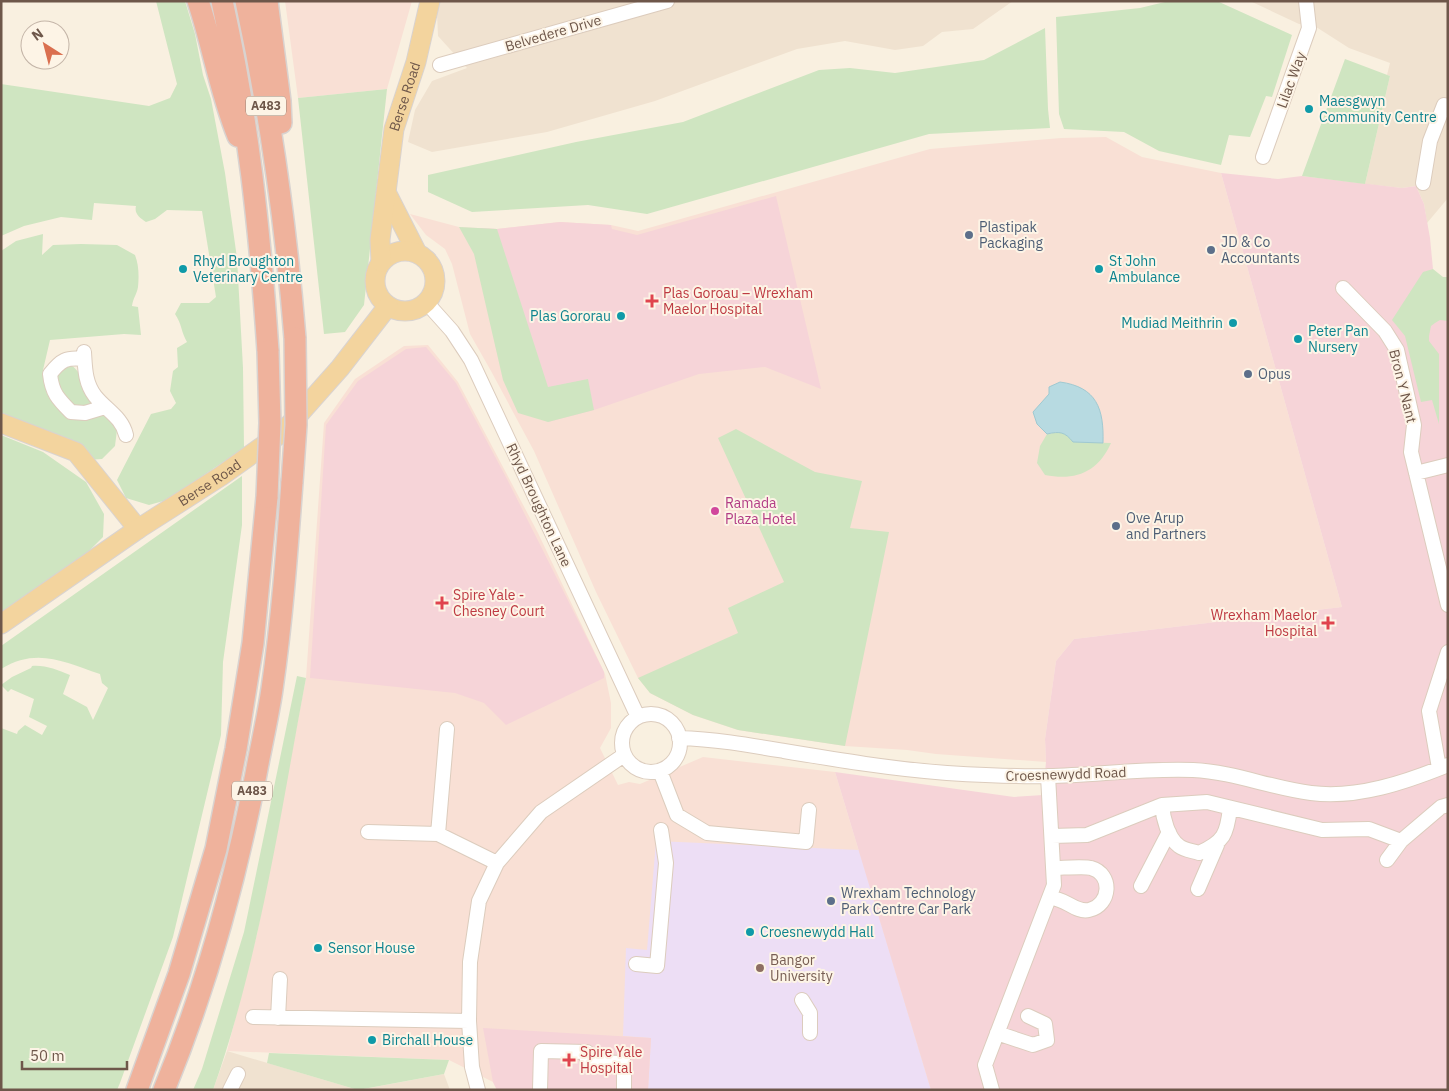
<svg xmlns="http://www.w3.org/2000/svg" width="1449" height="1091" viewBox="0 0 1449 1091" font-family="'IBM Plex Sans',sans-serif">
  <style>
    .residential { fill: #f0e2d0 }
    .commercial { fill: #f9e0d5 }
    .education { fill: #eddef5 }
    .medical { fill: #f6d4d8 }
    .green { fill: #cfe5c1 }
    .water { fill: #b7dae1; stroke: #9fc9d1 }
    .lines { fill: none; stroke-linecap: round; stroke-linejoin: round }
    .minor-casing { stroke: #dcccbd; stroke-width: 16 }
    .major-casing { stroke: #d9d3d0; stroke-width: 21 }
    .highway-casing { stroke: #d9d3d0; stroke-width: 24 }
    .minor { stroke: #fff; stroke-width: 14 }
    .major { stroke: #f3d49e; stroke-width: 19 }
    .highway { stroke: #efb29c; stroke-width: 21 }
    .highway-bridge-casing { stroke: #d9d3d0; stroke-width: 24; stroke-linecap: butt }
    .highway-bridge { stroke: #efb29c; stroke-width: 21 }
    .culture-dot { fill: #0f9aa8; stroke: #fdf4e6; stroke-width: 2 }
    .service-dot { fill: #5c6f8a; stroke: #fdf4e6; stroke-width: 2 }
    .health-dot { fill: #e0444e; stroke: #fdf4e6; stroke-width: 2 }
    .hotel-dot { fill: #d1479c; stroke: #fdf4e6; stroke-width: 2 }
    .education-dot { fill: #8d6e63; stroke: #fdf4e6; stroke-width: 2 }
    .labels { text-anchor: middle; stroke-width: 4; stroke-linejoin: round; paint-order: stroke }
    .shield { fill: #fdf4e6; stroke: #998679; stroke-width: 1 }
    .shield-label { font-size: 12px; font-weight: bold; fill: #6e574a }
    .street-label { font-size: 14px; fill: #6e574a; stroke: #fdf4e6 }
    .culture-label { font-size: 14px; fill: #0d838f; stroke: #fdf4e6; text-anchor: start }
    .service-label { font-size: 14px; fill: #4e5e75; stroke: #fdf4e6; text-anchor: start }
    .health-label { font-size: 14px; fill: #be3a42; stroke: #fdf4e6; text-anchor: start }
    .hotel-label { font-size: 14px; fill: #b23c85; stroke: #fdf4e6; text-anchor: start }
    .education-label { font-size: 14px; fill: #785e54; stroke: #fdf4e6; text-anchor: start }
  </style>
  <rect width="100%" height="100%" fill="#f9f0e0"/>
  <path class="residential" d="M440 1H1013L973 29 942 32 923 46 895 50 845 41 797 49 655 101 547 132 432 152 408 142 415 110 432 81 467 68 438 36 437 13Z
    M1250 1H1448V198L1427 223 1424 204 1416 186 1402 188 1365 184 1390 76 1387 75 1390 63 1349 48 1313 25 1299 24Z
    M227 1051 358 1090H213Z
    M444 1074 450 1090H359Z"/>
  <path class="commercial" d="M285 1H412L387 89 298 98Z
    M1106 137 1142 157 1221 173 1342 607 1074 639 1056 661 1045 739 1046 762 936 754 907 750 845 746 738 730 693 715 650 693 638 678 596 592 534 451 491 371 470 334 452 264 445 249 426 235 410 214 459 227 497 229 560 222 611 225 638 231 930 149 1061 138Z
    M428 345 458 382 538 533 605 674 611 703V728L600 748 618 785 629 782 640 784 703 757 835 772 931 1090H497L493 1082 449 1060 227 1051 257 934 306 678 324 423 355 379 404 346Z"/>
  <path class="education" d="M656 841 859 850 931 1090H648L651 1038 623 1036 626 948 647 950Z"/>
  <path class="medical" d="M1221 173 1278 179 1302 176 1402 188 1416 186 1424 204 1430 238 1433 269 1432 295 1448 286V1090H931L835 772 1014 797 1043 795 1046 762 1045 739 1056 661 1074 639 1342 607Z
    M776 196 821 389 765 367 699 374 594 410 548 422 480 228 497 229 560 222 611 225 612 229 637 235Z
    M426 347 456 383 508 481 604 672V678L506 725 484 703 455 693 310 678 326 425 358 381 406 349Z
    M483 1028 651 1038 648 1090H497L493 1082Z"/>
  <path class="green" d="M156 1H185L195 34 203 75 211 99 225 173 237 258 243 368 244 448 167 500 149 505 126 498 117 480 151 414 171 409 176 403 170 391 173 371 178 367 177 348 187 342C181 332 182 324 175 314L181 303H209L216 297 202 211 167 210 155 219 146 222C140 218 134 214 136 206L94 203 92 220 61 217 24 226 1 236V84L149 106 170 98 177 84Z
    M1169 1H1217L1292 35 1272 97 1266 96 1250 137 1229 135 1221 165 1159 151 1124 132 1064 129 1059 114 1056 17 1140 8Z
    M1045 28 1048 109 1050 128 929 134 647 214 588 205 472 212 428 192V175L576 142 683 122 819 70 850 68 895 73 984 60Z
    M1345 59 1390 76 1365 184 1302 176Z
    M387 89 364 305 345 332 324 334 298 98Z
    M459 227 497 229 548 387 588 379 594 410 548 422 518 413 503 380 474 254Z
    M43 234 42 255 53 245 81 244 117 245 135 255C139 265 139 277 138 287 137 294 133 298 132 306L138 307 141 335 124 334 50 340 43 370 47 394 63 412 102 414 106 416 117 430 115 446 102 459 87 460 70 444 43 429 1 415V251L16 241Z
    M1433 269 1443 277H1448V321L1440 320 1435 323 1431 326 1429 336V341L1439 354V424L1432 400 1421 402 1405 336 1392 320 1423 272Z
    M72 366C84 374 85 393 93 405L72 407C58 392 49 388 61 368Z
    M736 429 815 472 862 481 850 528 889 532 845 746 738 730 693 715 650 693 638 678 738 633 728 608 784 582 718 438Z
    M1059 432 1067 434 1074 442 1111 443C1098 472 1076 481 1045 475L1037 463 1040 446 1047 434Z
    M1 435 43 452 86 482 104 514 103 537 82 558 1 614Z
    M242 476V525L223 662 221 735 173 937 120 1083 117 1090H1V728L17 734 18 731 25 725 42 735 47 726 29 717 34 699 11 689 8 692 1 685 12 677 31 668 32 666C46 665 57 670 70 675L63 694 87 707 93 720 108 688 102 683 100 674C64 662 37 647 1 669V646Z
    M297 676 306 678C280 816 260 957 213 1090H193L202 1069 244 932Z
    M269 1053 449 1060 444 1074 358 1090 267 1063Z"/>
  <path class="water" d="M1060 382C1097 387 1104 409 1103 443L1073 442C1065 432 1060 431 1047 434L1037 424 1033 412 1049 394V387Z"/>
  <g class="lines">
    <defs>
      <path id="minor" d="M440 65 667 1
        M1263 157 1309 28 1306 1
        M1423 183 1430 141 1444 105 1448 106
        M1343 288 1385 331 1397 350 1414 425 1411 452 1448 605
        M426 302 452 331 471 360 638 717
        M84 352C85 368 85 383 95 396 106 410 122 417 126 435
        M84 359C66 357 61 360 50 374 52 393 58 399 71 412L85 413 105 407
        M1416 473 1448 465
        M622 743a29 29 0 1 1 58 0a29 29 0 1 1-58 0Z
        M679 738C715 739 749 745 784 751 838 760 892 769 947 773 980 775 1014 777 1048 776 1096 775 1144 768 1193 770 1234 772 1271 788 1311 793 1357 799 1406 782 1448 765
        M1439 768 1429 711 1448 652
        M660 771 677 815 707 833 806 842 809 810
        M1162 805C1163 818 1168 838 1179 846 1184 850 1193 851 1199 853 1224 842 1227 834 1230 808
        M368 832 438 834 497 863
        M438 834 447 729
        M1052 836 1087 835 1162 805 1207 802 1322 830 1369 829 1401 841
        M1387 860 1401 841 1441 807 1448 805
        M1141 886 1169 832
        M1198 889 1217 845
        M1050 898C1066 898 1075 913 1089 910 1111 905 1113 874 1091 868 1085 866 1062 868 1053 868
        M636 964 657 966 666 863 661 830
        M802 1000 810 1013V1033
        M253 1017 469 1021
        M278 1018 280 979
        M997 1033 1033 1045 1047 1040 1045 1024 1028 1016
        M230 1090 238 1074
        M478 1090 472 1067 469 1021 470 962 479 901 497 863 541 812 624 755
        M540 1090 541 1051 587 1052V1062L624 1063V1090
        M992 1090 985 1065 1054 885 1048 776"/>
      <g id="major">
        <path d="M387 194 417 253"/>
        <circle cx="405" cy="281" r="30"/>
        <path id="s1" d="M381 262 380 240 394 129 416 62 430 1"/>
        <path d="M1 423 76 452 138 529"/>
        <path id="s2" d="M1 624 138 529 221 476 284 431 340 368 388 306"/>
      </g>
      <path id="highway" d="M198 1C213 46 220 92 238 136
        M222 1C248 117 260 232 268 351
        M246 1C270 112 286 225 295 338
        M267 1 280 101 281 123
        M137 1090 179 974 216 849 236 749 253 643 267 497
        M164 1090C206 988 235 882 256 774 261 746 268 717 272 689 282 620 287 551 292 482"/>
    </defs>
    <use href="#minor" class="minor-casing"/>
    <use href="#major" class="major-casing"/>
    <use href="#highway" class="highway-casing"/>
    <use href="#minor" class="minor"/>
    <use href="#major" class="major"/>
    <use href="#highway" class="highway"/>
    <defs>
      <path id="highway-bridge" d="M292 482 296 425 295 338
        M267 497 270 423 268 351"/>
    </defs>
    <use href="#highway-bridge" class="highway-bridge-casing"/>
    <use href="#highway-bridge" class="highway-bridge"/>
  </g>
  <g class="culture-dot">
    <circle cx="1309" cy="109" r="5"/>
    <circle cx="183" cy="269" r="5"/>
    <circle cx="1099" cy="269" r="5"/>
    <circle cx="621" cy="316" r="5"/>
    <circle cx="1233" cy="323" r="5"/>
    <circle cx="1298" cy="339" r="5"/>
    <circle cx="750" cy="932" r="5"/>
    <circle cx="318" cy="948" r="5"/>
    <circle cx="372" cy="1040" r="5"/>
  </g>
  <g class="service-dot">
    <circle cx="969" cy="235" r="5"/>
    <circle cx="1211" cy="250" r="5"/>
    <circle cx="1248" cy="374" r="5"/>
    <circle cx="1116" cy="526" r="5"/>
    <circle cx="831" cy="901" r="5"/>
  </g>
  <g class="health-dot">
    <path d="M649.5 293.5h5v5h5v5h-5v5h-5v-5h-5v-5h5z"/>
    <path d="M439.5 595.5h5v5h5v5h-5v5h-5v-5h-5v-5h5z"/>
    <path d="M1325.5 615.5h5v5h5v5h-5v5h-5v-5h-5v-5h5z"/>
    <path d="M566.5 1052.5h5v5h5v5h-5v5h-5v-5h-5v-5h5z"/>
  </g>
  <circle class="hotel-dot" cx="715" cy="511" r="5"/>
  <circle class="education-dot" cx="760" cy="968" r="5"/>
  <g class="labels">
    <g class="shield">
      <rect x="246" y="96.5" width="40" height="19" rx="4"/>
      <rect x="232" y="781.5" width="40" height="19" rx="4"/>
    </g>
    <g class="shield-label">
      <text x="266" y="110">A483</text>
      <text x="252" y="795">A483</text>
    </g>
    <g class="street-label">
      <text transform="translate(553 33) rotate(-16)" y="5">Belvedere Drive</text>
      <text transform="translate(1291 80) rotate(-70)" y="5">Lilac Way</text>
      <text dy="5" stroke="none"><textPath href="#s1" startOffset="168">Berse Road</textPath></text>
      <text transform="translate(1403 386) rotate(76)" y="5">Bron Y Nant</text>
      <text dy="5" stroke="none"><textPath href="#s2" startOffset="252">Berse Road</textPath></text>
      <text transform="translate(539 505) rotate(65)" y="5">Rhyd Broughton Lane</text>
      <text transform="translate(1066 774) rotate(-2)" y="5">Croesnewydd Road</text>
    </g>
    <g class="culture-label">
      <text x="1319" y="106">Maesgwyn<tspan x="1319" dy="16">Community Centre</tspan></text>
      <text x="193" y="266">Rhyd Broughton<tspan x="193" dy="16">Veterinary Centre</tspan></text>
      <text x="1109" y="266">St John<tspan x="1109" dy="16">Ambulance</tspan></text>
      <text x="611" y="321" text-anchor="end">Plas Gororau</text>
      <text x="1223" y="328" text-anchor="end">Mudiad Meithrin</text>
      <text x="1308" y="336">Peter Pan<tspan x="1308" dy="16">Nursery</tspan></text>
      <text x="760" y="937">Croesnewydd Hall</text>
      <text x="328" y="953">Sensor House</text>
      <text x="382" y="1045">Birchall House</text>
    </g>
    <g class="service-label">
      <text x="979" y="232">Plastipak<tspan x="979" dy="16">Packaging</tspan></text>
      <text x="1221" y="247">JD &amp; Co<tspan x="1221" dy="16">Accountants</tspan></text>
      <text x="1258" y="379">Opus</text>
      <text x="1126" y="523">Ove Arup<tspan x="1126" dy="16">and Partners</tspan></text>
      <text x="841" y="898">Wrexham Technology<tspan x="841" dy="16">Park Centre Car Park</tspan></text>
    </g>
    <g class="health-label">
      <text x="663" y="298">Plas Goroau – Wrexham<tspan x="663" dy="16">Maelor Hospital</tspan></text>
      <text x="453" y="600">Spire Yale -<tspan x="453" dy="16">Chesney Court</tspan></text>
      <text x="1317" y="620" text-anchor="end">Wrexham Maelor<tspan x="1317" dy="16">Hospital</tspan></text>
      <text x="580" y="1057">Spire Yale<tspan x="580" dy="16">Hospital</tspan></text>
    </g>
    <g class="hotel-label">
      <text x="725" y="508">Ramada<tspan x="725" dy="16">Plaza Hotel</tspan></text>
    </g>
    <g class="education-label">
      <text x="770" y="965">Bangor<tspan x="770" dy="16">University</tspan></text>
    </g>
  </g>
  <rect width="1449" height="1091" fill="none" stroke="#6e574a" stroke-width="5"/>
  <g transform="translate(45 45) rotate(324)"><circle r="24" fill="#fdf4e6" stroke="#c4b5a8"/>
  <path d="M0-4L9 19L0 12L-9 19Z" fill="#da6f4f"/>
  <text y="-8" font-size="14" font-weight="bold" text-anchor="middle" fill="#6e574a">N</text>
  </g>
  <path d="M22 1061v8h105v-8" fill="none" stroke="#6e574a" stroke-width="2.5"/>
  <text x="30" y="1061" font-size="15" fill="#6e574a" stroke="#fdf4e6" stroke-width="4" paint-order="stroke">50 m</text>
</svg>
